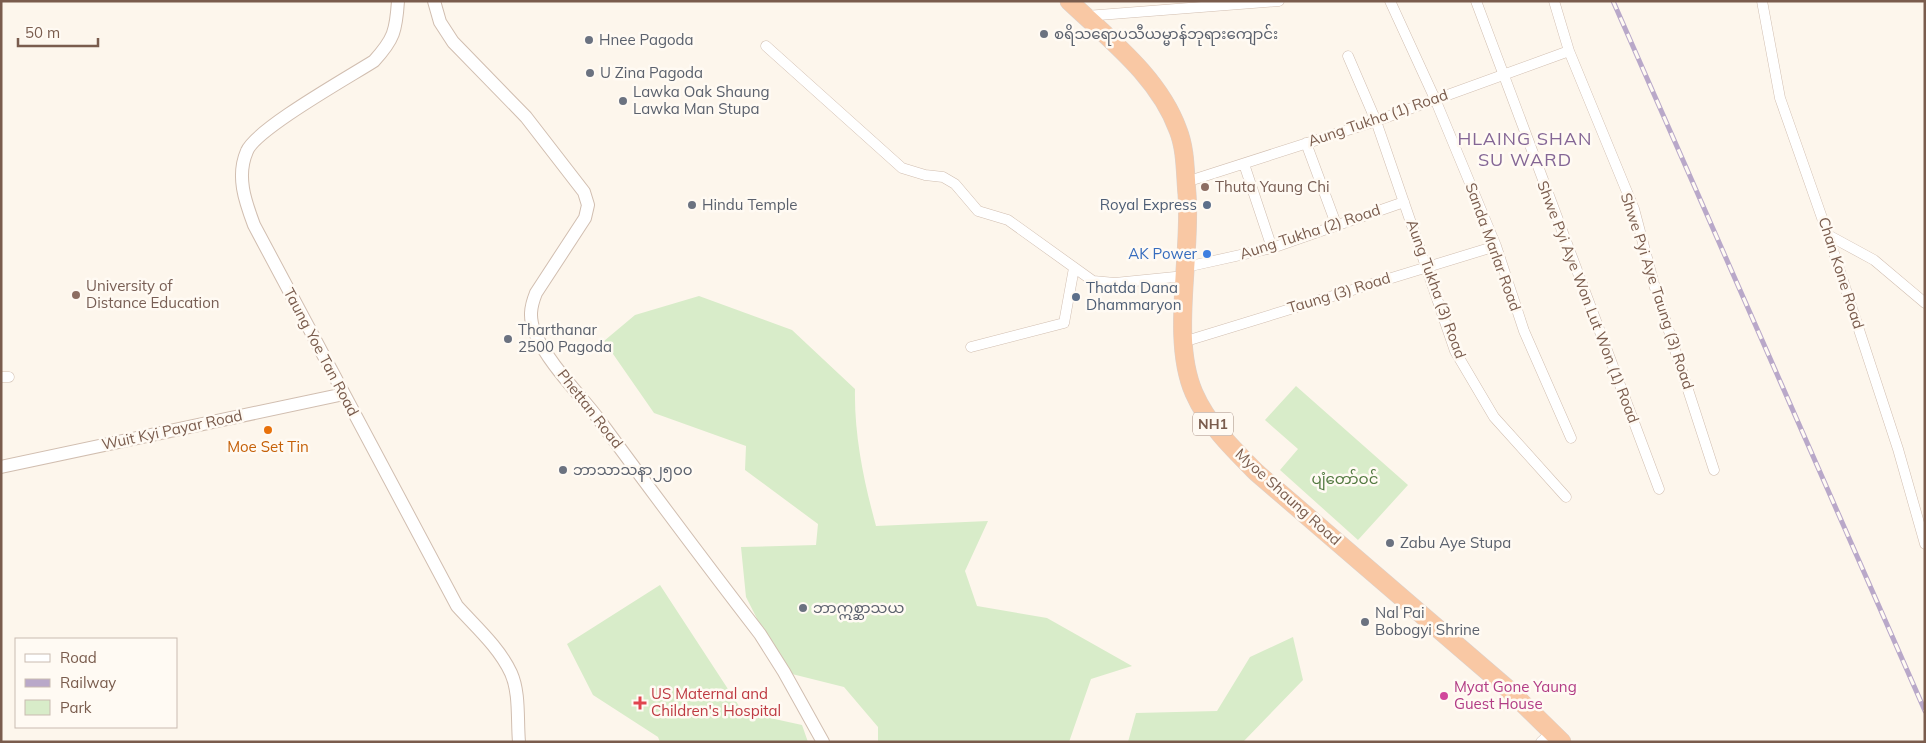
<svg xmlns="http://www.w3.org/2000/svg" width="1926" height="743" viewBox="0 0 1926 743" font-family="Mulish,'Noto Sans Myanmar',sans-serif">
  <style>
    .green { fill: #d8ecc9 }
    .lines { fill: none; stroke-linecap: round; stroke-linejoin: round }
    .minor-casing { stroke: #d1beb0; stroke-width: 11 }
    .tertiary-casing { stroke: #d1beb0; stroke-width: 14 }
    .trunk-casing { stroke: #dad1cd; stroke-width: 19 }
    .minor { stroke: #fff; stroke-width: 10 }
    .tertiary { stroke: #fff; stroke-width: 12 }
    .trunk { stroke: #f9c8a4; stroke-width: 18 }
    .rail-casing { stroke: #b9a8c9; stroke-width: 5 }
    .rail { stroke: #fffaf3; stroke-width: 3; stroke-dasharray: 9; stroke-linecap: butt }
    .worship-dot { fill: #6b7280; stroke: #fffaf3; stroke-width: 2 }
    .education-dot { fill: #8d6e63; stroke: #fffaf3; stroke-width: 2 }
    .service-dot { fill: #5c6f8a; stroke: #fffaf3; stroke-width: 2 }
    .shop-dot { fill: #3f7fe0; stroke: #fffaf3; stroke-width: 2 }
    .food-dot { fill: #e8710a; stroke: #fffaf3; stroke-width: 2 }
    .hotel-dot { fill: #d1479c; stroke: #fffaf3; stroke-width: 2 }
    .health-dot { fill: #e0444e; stroke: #fffaf3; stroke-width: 2 }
    .labels { text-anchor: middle; stroke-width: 5; stroke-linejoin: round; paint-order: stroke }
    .shield { fill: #fffaf3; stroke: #a28b7f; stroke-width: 1 }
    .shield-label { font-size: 14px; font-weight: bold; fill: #7a5c4d }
    .worship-label { font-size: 15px; fill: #5b616d; stroke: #fffaf3; text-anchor: start }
    .street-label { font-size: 15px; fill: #7a5c4d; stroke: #fffaf3 }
    .education-label { font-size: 15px; fill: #785e54; stroke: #fffaf3; text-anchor: start }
    .service-label { font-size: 15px; fill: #4e5e75; stroke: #fffaf3; text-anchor: end }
    .shop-label { font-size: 15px; fill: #366cbe; stroke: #fffaf3; text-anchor: end }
    .food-label { font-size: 15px; fill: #c56008; stroke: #fffaf3 }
    .park-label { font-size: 15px; fill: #537a41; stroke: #fffaf3 }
    .hotel-label { font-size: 15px; fill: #b23c85; stroke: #fffaf3; text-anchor: start }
    .health-label { font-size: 15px; fill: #be3a42; stroke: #fffaf3; text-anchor: start }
    .quarter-label { font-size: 18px; letter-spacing: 1px; fill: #846695; stroke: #fffaf3 }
  </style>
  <rect width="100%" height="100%" fill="#fdf6ec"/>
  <path class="green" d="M699 296 792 330 855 389C854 435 864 482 876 526L988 521 965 571 977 606 1047 618 1132 666 1091 679 1069 742H878V727L844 687 784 672 746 597 741 547 816 545 818 524 745 470 746 446 654 413 604 341 635 315Z
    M1296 386 1408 485 1358 540 1280 470 1298 449 1265 420Z
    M660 585 743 712 802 725 808 742H660L658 737 593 695 567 644Z
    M1293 637 1303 680 1243 742H1128L1136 713 1217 711 1250 657Z"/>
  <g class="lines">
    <defs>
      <path id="minor" d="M1390 1 1435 99 1496 246 1524 331 1571 438
        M1476 1 1659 489
        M1554 1 1569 51 1634 209 1655 288 1714 470
        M1762 1 1780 98 1828 235 1898 449 1925 544
        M1086 16 1279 1
        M766 46 902 168 925 175 943 177 955 184 978 211 1008 220 1093 281 1115 283 1185 276
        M1348 56 1376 121 1455 351 1494 417 1566 497
        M1306 143 1336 224
        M1244 164 1272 248
        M1186 182 1376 121 1569 51
        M1828 235 1874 260 1925 303
        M1186 267 1272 248 1404 202
        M1183 342 1496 246
        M971 347 1064 323 1074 268
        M1 377H9
        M1541 742 1552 732"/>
      <path id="tertiary" d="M398 1C396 31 394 39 374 61 349 77 256 129 247 151 236 176 245 201 254 225L457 606C475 626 499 647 511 673 520 693 517 720 519 742
        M434 1 440 22 453 42 526 117 584 192 588 205 585 218 536 293C530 308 529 318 535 333 550 366 579 393 600 421 653 493 706 564 760 634L784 672 823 742
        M1 467 344 394"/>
      <path id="trunk" d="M1069 1C1109 39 1159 77 1178 130 1186 150 1185 173 1187 194 1192 255 1170 338 1194 393 1208 425 1233 449 1257 473L1508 689 1562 742"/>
    </defs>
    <use href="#minor" class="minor-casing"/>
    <use href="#tertiary" class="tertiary-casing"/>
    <use href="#trunk" class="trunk-casing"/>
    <use href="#minor" class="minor"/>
    <use href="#tertiary" class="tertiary"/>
    <use href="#trunk" class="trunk"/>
    <defs>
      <path id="rail" d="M1613 1 1925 711"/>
    </defs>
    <use href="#rail" class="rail-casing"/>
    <use href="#rail" class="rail"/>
  </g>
  <g class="worship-dot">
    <circle cx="1044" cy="34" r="5"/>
    <circle cx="589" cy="40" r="5"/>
    <circle cx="590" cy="73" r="5"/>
    <circle cx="623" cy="101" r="5"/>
    <circle cx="692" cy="205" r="5"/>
    <circle cx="508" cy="339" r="5"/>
    <circle cx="563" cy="470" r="5"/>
    <circle cx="1390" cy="543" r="5"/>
    <circle cx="803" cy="608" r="5"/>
    <circle cx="1365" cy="622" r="5"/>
  </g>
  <g class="education-dot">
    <circle cx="1205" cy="187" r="5"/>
    <circle cx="76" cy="295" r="5"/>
  </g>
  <g class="service-dot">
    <circle cx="1207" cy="205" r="5"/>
    <circle cx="1076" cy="297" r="5"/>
  </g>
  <circle class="shop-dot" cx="1207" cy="254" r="5"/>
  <circle class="food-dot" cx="268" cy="430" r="5"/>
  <circle class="hotel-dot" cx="1444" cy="696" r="5"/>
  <path class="health-dot" d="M637.5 695.5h5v5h5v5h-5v5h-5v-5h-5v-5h5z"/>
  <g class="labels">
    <rect class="shield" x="1193" y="412.5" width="40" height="23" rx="4"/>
    <g class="shield-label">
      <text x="1213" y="429">NH1</text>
    </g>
    <g class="worship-label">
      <text x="1054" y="39">စရိသရောပသီယမ္မာန်ဘုရားကျောင်း</text>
      <text x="599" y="45">Hnee Pagoda</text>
      <text x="600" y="78">U Zina Pagoda</text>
      <text x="633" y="97">Lawka Oak Shaung<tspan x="633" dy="17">Lawka Man Stupa</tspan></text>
      <text x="702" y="210">Hindu Temple</text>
      <text x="518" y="335">Tharthanar<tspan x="518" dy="17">2500 Pagoda</tspan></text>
      <text x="573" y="475">ဘာသာသနာ၂၅၀၀</text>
      <text x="1400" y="548">Zabu Aye Stupa</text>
      <text x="813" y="613">ဘာဣစ္ဆာသယ</text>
      <text x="1375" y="618">Nal Pai<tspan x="1375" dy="17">Bobogyi Shrine</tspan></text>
    </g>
    <g class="street-label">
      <text transform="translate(1378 118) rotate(-19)" y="5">Aung Tukha (1) Road</text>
      <text transform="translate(1310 232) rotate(-18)" y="5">Aung Tukha (2) Road</text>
      <text transform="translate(1493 247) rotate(70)" y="5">Sanda Marlar Road</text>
      <text transform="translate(1841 273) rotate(72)" y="5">Chan Kone Road</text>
      <text transform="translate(1436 289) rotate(70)" y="5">Aung Tukha (3) Road</text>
      <text transform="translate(1657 291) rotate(72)" y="5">Shwe Pyi Aye Taung (3) Road</text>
      <text transform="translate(1339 293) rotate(-17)" y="5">Taung (3) Road</text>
      <text transform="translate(1588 302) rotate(69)" y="5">Shwe Pyi Aye Won Lut Won (1) Road</text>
      <text transform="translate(321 352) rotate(62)" y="5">Taung Yoe Tan Road</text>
      <text transform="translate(590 409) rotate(52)" y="5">Phettan Road</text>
      <text transform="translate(172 430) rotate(-12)" y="5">Wuit Kyi Payar Road</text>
      <text transform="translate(1288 497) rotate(42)" y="5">Myoe Shaung Road</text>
    </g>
    <g class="education-label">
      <text x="1215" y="192">Thuta Yaung Chi</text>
      <text x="86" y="291">University of<tspan x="86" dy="17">Distance Education</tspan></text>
    </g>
    <g class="service-label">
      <text x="1197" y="210">Royal Express</text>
      <text x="1086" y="293" text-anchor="start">Thatda Dana<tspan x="1086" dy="17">Dhammaryon</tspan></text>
    </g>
    <g class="shop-label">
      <text x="1197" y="259">AK Power</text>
    </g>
    <g class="food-label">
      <text x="268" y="452">Moe Set Tin</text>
    </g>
    <g class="park-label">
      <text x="1345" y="484">ပျံတော်ဝင်</text>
    </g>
    <g class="hotel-label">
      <text x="1454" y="692">Myat Gone Yaung<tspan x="1454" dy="17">Guest House</tspan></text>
    </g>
    <g class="health-label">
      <text x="651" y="699">US Maternal and<tspan x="651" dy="17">Children's Hospital</tspan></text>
    </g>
    <g class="quarter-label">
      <text x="1525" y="145">HLAING SHAN<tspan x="1525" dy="21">SU WARD</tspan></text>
    </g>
  </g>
  <rect width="1926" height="743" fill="none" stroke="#7a5c4d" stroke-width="5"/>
  <rect x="15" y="638" width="162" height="90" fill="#fffaf3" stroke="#cabbb1"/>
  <rect x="25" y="654" width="25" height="8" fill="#ffffff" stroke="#cabbb1"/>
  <text x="60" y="663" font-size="15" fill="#7a5c4d">Road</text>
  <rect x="25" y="679" width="25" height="8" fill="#b9a8c9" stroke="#cabbb1"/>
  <text x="60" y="688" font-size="15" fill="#7a5c4d">Railway</text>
  <rect x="25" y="700" width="25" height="15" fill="#d8ecc9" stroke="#cabbb1"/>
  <text x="60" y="713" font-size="15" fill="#7a5c4d">Park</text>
  <path d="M18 38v8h80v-8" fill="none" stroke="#7a5c4d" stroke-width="2.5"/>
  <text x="25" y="38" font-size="15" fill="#7a5c4d" stroke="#fffaf3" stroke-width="4" paint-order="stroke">50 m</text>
</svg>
